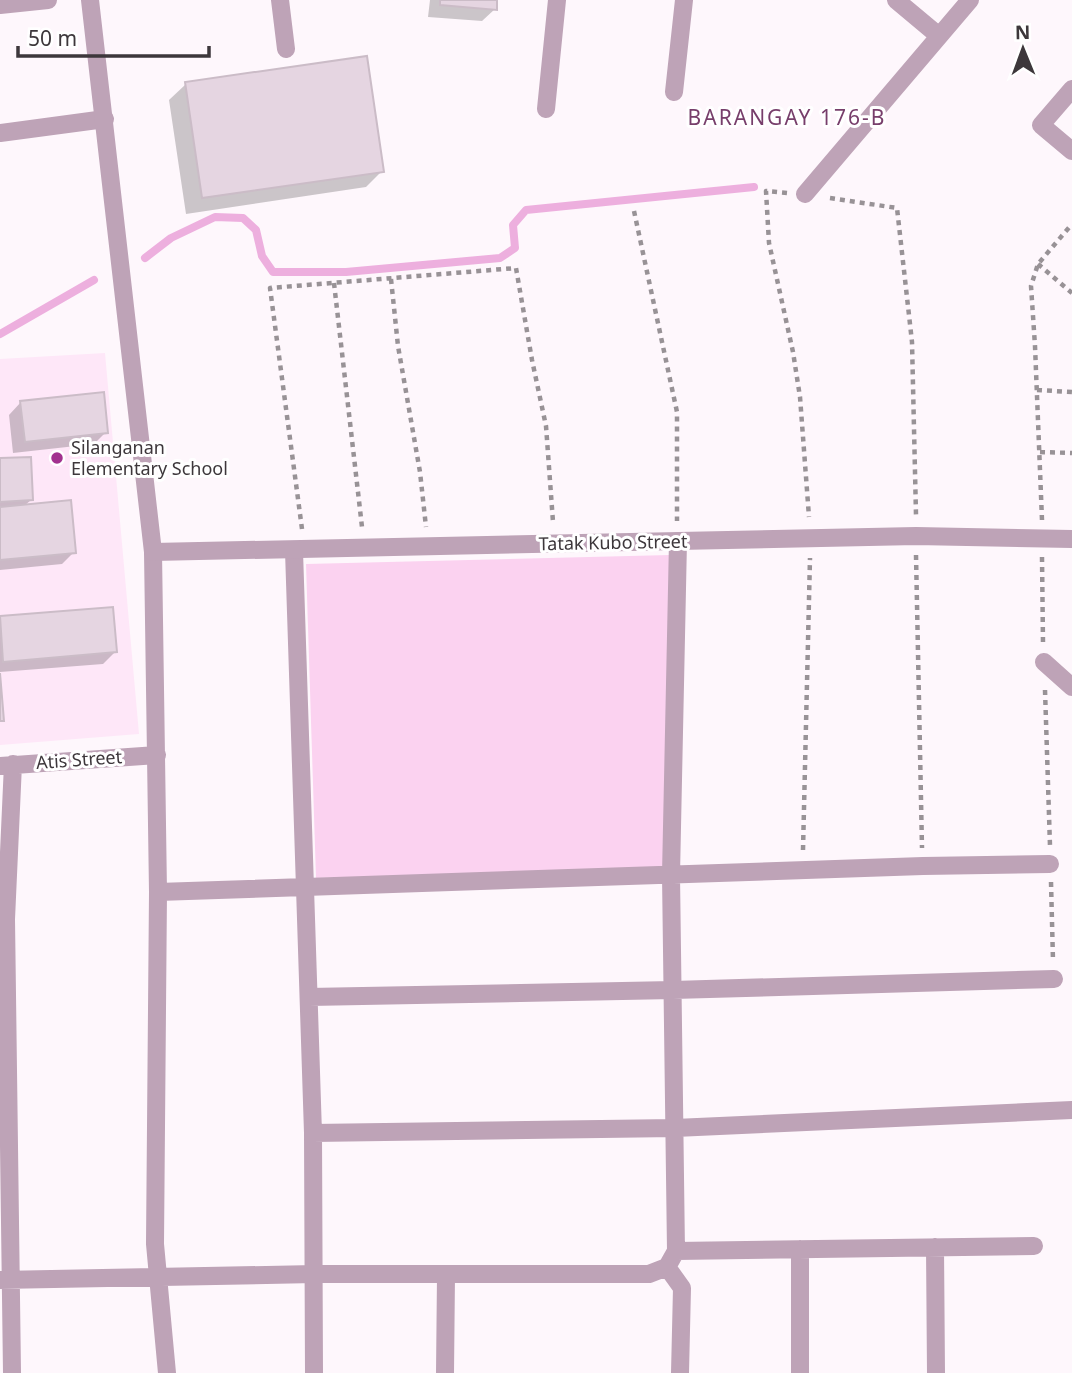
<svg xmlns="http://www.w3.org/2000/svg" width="1072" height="1373" viewBox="0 0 1072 1373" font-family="'Noto Sans',sans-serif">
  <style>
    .built { fill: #fee7f8 }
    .green { fill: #fbd2f0 }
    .shadow { fill: #0003 }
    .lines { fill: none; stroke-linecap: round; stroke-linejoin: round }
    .stream { stroke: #edafde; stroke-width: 8 }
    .building { fill: #e5d5e1; stroke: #cbbcc7; stroke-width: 2 }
    .path { stroke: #989296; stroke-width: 4.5; stroke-dasharray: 5 5; stroke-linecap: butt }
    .minor { stroke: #bea3b7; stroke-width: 18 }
    .tertiary { stroke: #bea3b7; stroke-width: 18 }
    .poi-dot { fill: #a2328f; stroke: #fff; stroke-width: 2.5 }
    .labels { text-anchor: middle; stroke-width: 6; stroke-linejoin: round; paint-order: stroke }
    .poi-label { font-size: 18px; fill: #3d373b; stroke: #fff; text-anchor: start }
    .street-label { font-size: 18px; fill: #3d373b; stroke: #fff }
    .quarter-label { font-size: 21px; letter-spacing: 2px; fill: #773e6b; stroke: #fff }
  </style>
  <rect width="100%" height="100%" fill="#fef7fc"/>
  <path class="built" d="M105 353 139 734 0 745V359Z"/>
  <path class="green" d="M670 555 663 870 316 878 306 564Z"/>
  <path class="shadow" d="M430 0H496L495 9 482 21 428 17Z
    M186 84 382 171 366 187 186 214 169 100Z
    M21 402 106 432 94 444 13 453 9 415Z
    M0 460 31 500 24 506 74 552 62 564 0 570Z
    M112 609 116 651 103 664 0 672V618Z"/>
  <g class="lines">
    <path class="stream" d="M145 258 171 238 215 217 243 218 256 230 262 256 273 272H346L500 258 515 248 513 225 526 210 754 187
      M0 334 94 280"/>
  </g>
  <path class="building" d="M440 0H497V10L440 5Z
    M367 56 384 172 202 198 185 82Z
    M104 392 108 433 25 442 20 401Z
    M31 457 33 500 0 502V458Z
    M71 500 76 553 0 560V507Z
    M113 607 117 652 3 662 0 616Z
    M0 673 4 721H0Z"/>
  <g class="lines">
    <path class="path" d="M787 193 766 191 769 243 793 352 800 397 809 517
      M830 198 897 208 912 342 916 515
      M634 211 677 412V521
      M1038 264 1072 293
      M391 279 398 346 420 472 426 527
      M334 283 362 527
      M1037 390 1072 392
      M1040 452 1072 453
      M1042 520 1035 346 1031 286 1038 264 1072 224
      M302 529 270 288 516 268 532 360 546 426 553 522
      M916 555 922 848
      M1042 557 1043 643
      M1045 690 1050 846
      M803 850 810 558
      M1051 882 1053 961"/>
    <path class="minor" d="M280 0 286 49
      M896 0 939 36
      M0 5 48 0
      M1072 89 1041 125 1072 151
      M674 92 684 0
      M546 109 557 0
      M0 133 105 119
      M805 194 970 0
      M294 551 313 1133 314 1373
      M153 552 158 892 155 1244 167 1373
      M1044 662 1072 687
      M0 766 157 755
      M158 892 923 866 1050 864
      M309 997 673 990 1054 979
      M313 1133 675 1128 1072 1110
      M935 1247 936 1373
      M676 1251 1034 1246
      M667 1267 682 1288 680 1373
      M0 1280 315 1274H649L667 1267 676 1251 671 875 678 541
      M12 1373 6 919 13 764
      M445 1373 446 1275
      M800 1373V1249"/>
    <path class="tertiary" d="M90 0 153 552 916 536 1072 539"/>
  </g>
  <circle class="poi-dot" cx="57" cy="458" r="7"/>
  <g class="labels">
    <g class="poi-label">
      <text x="71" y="454">Silanganan<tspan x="71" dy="21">Elementary School</tspan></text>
    </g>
    <g class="street-label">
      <text transform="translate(613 543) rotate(-1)" y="6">Tatak Kubo Street</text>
      <text transform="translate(79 760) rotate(-4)" y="6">Atis Street</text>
    </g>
    <g class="quarter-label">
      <text x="787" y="125">BARANGAY 176-B</text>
    </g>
  </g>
  <g transform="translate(1023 49) rotate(359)" stroke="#ffffff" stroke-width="5" paint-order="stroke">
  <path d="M0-5L12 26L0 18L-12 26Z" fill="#3d373b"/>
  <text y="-10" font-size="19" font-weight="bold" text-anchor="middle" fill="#3d373b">N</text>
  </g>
  <path d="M18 46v10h191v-10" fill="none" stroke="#3d373b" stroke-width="3.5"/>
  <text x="28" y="46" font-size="21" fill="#3d373b" stroke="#ffffff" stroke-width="5" paint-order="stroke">50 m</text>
</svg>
